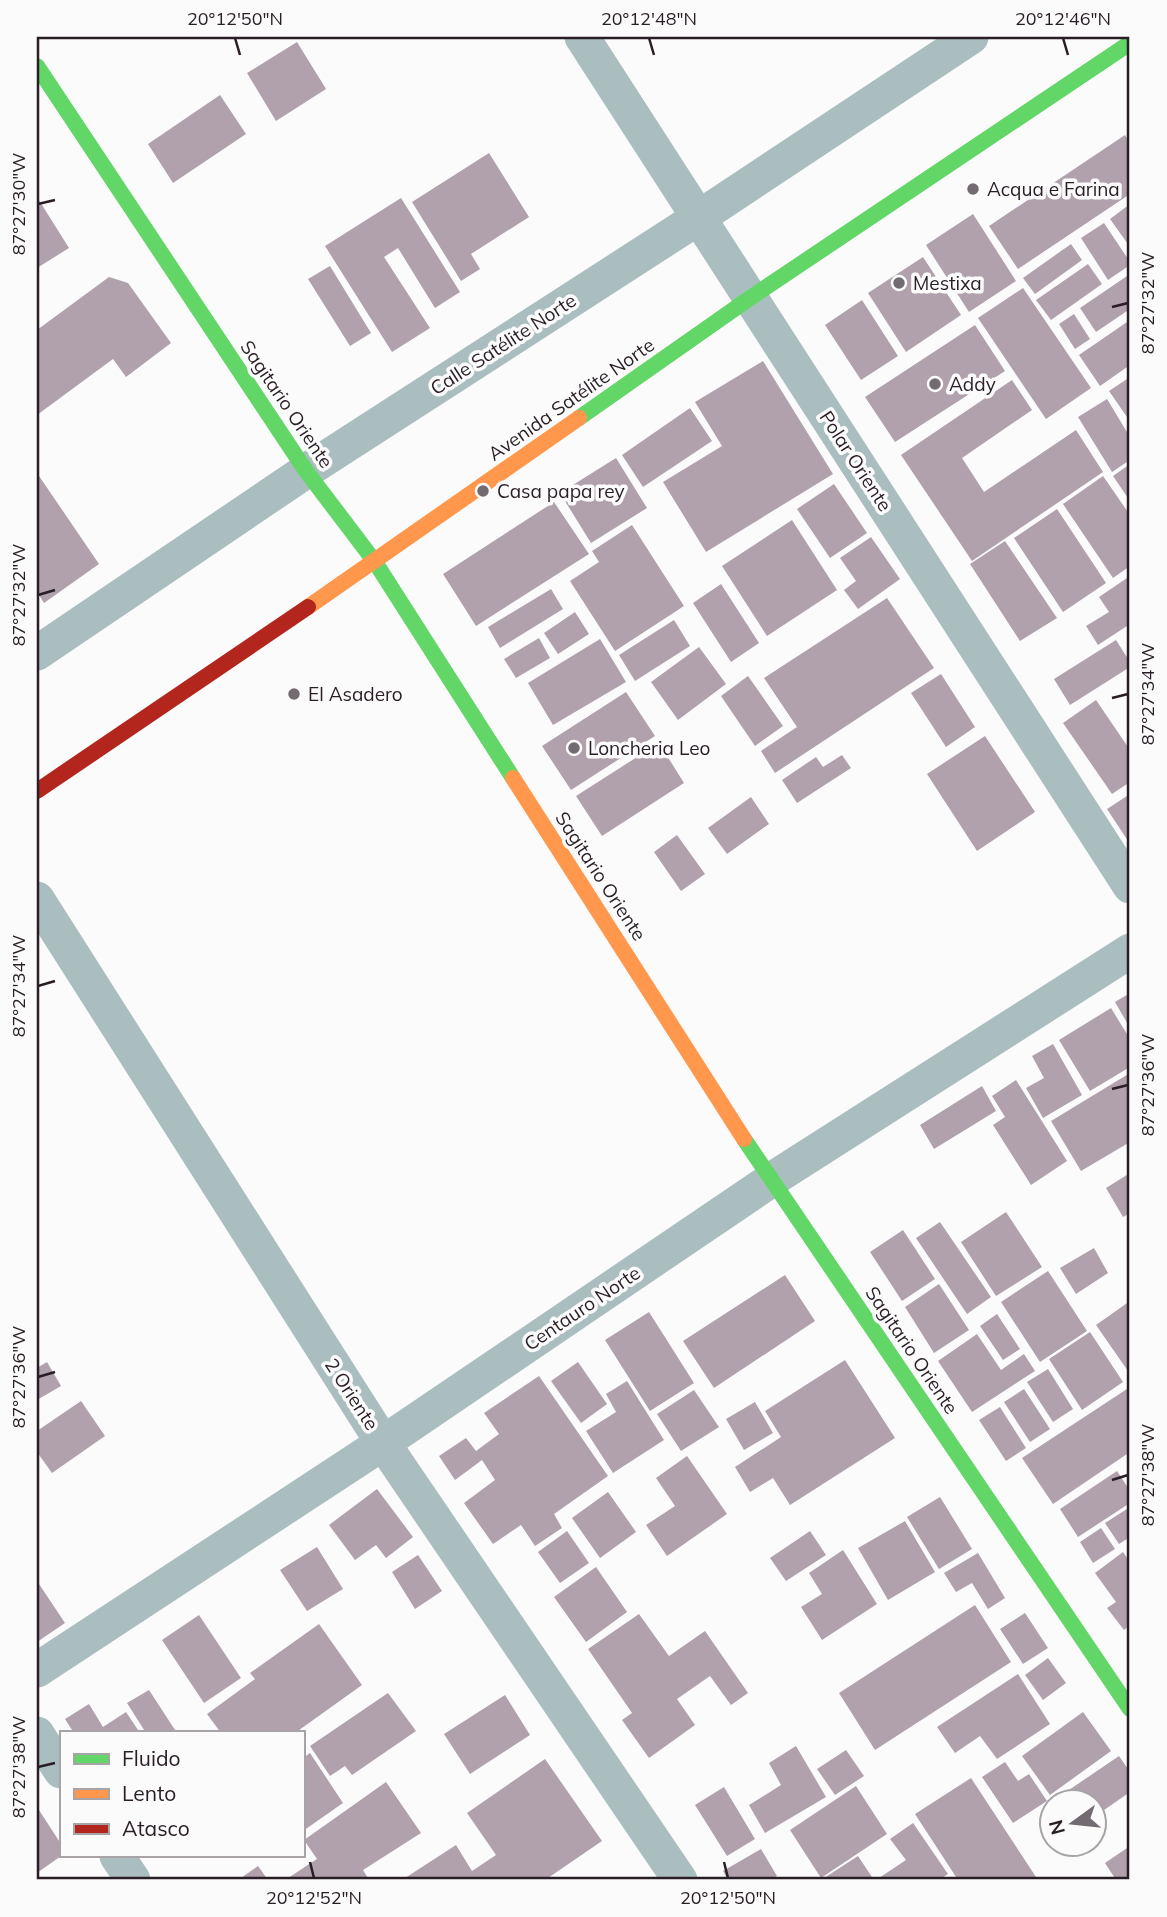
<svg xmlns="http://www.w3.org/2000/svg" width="1167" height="1917" viewBox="0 0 1167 1917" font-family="Mulish,sans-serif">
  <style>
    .building { fill: #b0a1ac }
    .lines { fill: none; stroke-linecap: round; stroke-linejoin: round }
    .street { stroke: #abbebf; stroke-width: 35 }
    .fast { stroke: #63d668; stroke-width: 16 }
    .slow { stroke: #ff974d; stroke-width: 16 }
    .jam { stroke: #b3261e; stroke-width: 16 }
    .ticks { fill: none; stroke: #291e26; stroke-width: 2.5 }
    .poi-dot { fill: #726b71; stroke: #fbfbfb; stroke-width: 2.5 }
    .labels { text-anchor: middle; stroke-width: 7; stroke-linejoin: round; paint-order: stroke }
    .poi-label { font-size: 19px; fill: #291e26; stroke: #fbfbfb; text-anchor: start }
    .street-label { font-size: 19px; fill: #291e26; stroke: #fbfbfb }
    .neatline { fill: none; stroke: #291e26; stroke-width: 2.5 }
    .ticks-label { font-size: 18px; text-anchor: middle; fill: #291e26 }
  </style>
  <rect width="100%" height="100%" fill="#fbfbfb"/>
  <path class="building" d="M297 42 326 89 276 121 247 73Z
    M220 95 246 134 173 183 148 144Z
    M1125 135 1130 143V194L1018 269 989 226Z
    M489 153 529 217 471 254 480 269 461 281 412 202Z
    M37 197 69 248 37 268Z
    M401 198 460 292 435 308 398 248 384 257 430 328 392 352 325 246Z
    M1130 204V247L1110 219Z
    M973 214 1016 281 969 312 926 245Z
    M1104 223 1130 262V265L1108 280 1081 238Z
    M1071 244 1082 260 1035 294 1023 278Z
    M923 257 961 315 906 352 868 293Z
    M1088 264 1102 284 1051 320 1036 300Z
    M330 266 371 333 350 346 308 279Z
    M1130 274V309L1096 332 1080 308Z
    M109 277 128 283 171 343 126 377 113 359 37 415V330Z
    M1023 288 1091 388 1046 419 978 318Z
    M862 300 898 356 861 380 825 325Z
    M1074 314 1090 339 1075 349 1059 324Z
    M1130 320V365L1100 386 1079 355Z
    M975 325 1005 371 895 442 865 397Z
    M763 361 833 474 706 552 663 482 722 446 695 402Z
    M1130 377V415L1127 417 1109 391Z
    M1012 380 1032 410 962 458 984 492 1076 430 1103 472 972 561 901 455Z
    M1107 399 1130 437V460L1112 472 1078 417Z
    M690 408 712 441 643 487 622 455Z
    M616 458 647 508 591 543 560 493Z
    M1130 464V501L1113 476Z
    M37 473 99 564 44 603 37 592Z
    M1103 476 1130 515V566L1113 578 1063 504Z
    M834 484 867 533 830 558 797 509Z
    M554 502 589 554 476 626 443 574Z
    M1057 509 1106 583 1063 612 1014 538Z
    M792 520 837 590 767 636 722 566Z
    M632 525 684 606 615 651 570 581 599 562 592 551Z
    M871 537 900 579 858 609 844 590 856 581 840 558Z
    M1005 541 1057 618 1020 641 970 564Z
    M1130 576V624L1098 645 1086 626 1109 612 1099 597Z
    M721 584 759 643 731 662 693 603Z
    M551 589 563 609 500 648 488 627Z
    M887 598 934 668 775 773 761 751 797 727 764 678Z
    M575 612 589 634 558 654 544 633Z
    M674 620 690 646 635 681 619 655Z
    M539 638 550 658 516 678 504 659Z
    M600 639 626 682 553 725 528 683Z
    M1116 640 1130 662V667L1070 705 1054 679Z
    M699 647 726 684 678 720 651 682Z
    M941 674 975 727 946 747 911 693Z
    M748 676 783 726 755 746 721 696Z
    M626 692 655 736 571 790 542 746Z
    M1096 700 1130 750V782L1112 794 1063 723Z
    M985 736 1035 812 977 851 927 774Z
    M659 743 684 783 602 836 576 796Z
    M842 755 851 768 797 803 782 780 816 757 823 767Z
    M1130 794V844L1107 809Z
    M751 797 769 824 727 854 708 828Z
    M677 835 705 874 681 891 654 852Z
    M1130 993V1028L1115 1002Z
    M1111 1008 1130 1039V1067L1090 1091 1059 1040Z
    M1053 1044 1082 1095 1043 1118 1026 1088 1044 1078 1032 1056Z
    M1130 1073V1142L1081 1171 1051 1121Z
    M1016 1080 1067 1161 1031 1185 993 1125 1005 1117 992 1096Z
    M982 1086 996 1111 934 1149 920 1125Z
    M1130 1173V1213L1123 1217 1106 1188Z
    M1006 1212 1042 1267 996 1296 961 1242Z
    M940 1222 991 1297 967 1314 916 1238Z
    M903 1230 935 1279 902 1301 870 1252Z
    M1094 1248 1108 1273 1076 1294 1060 1268Z
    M1048 1271 1087 1331 1040 1362 1001 1302Z
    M785 1275 815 1321 714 1388 683 1341Z
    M939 1284 969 1330 934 1353 905 1307Z
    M1130 1301V1374L1096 1325Z
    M649 1312 694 1383 650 1411 605 1340Z
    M997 1314 1020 1349 1003 1360 980 1326Z
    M1090 1332 1123 1382 1082 1410 1049 1359Z
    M977 1334 1001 1370 1024 1354 1035 1371 972 1412 938 1361Z
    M845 1360 895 1438 790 1505 773 1478 750 1492 735 1467 781 1437 765 1411Z
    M47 1362 61 1386 37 1400V1368Z
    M578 1362 607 1404 581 1423 551 1381Z
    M1048 1369 1073 1409 1053 1422 1027 1382Z
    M539 1376 608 1476 554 1514 562 1528 535 1546 521 1525 493 1544 464 1503 495 1480 482 1460 455 1480 439 1456 466 1438 476 1451 499 1434 484 1413Z
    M627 1381 664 1440 613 1473 586 1431 616 1412 606 1394Z
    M1130 1387V1452L1053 1504 1022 1458Z
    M1024 1389 1050 1429 1030 1442 1004 1402Z
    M694 1390 719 1427 681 1451 657 1414Z
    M81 1401 105 1436 52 1473 37 1452V1431Z
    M755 1402 773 1433 744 1450 726 1419Z
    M1000 1407 1026 1448 1006 1461 979 1420Z
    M687 1456 727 1514 667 1556 646 1525 675 1506 656 1478Z
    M1117 1471 1130 1491V1503L1078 1537 1060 1509Z
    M377 1489 413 1537 386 1558 376 1545 355 1560 329 1525Z
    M608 1492 636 1532 600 1558 572 1518Z
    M940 1497 972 1549 939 1569 907 1517Z
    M1130 1507V1537L1119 1544 1105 1523Z
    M905 1521 935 1572 888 1600 858 1548Z
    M1101 1528 1115 1549 1093 1563 1080 1542Z
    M567 1531 589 1563 560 1583 538 1552Z
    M810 1531 826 1555 786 1581 770 1558Z
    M317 1547 343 1589 307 1611 280 1570Z
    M843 1550 877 1604 822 1640 801 1607 822 1594 809 1573Z
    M1123 1552 1130 1562V1625L1124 1630 1107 1608 1116 1602 1095 1573Z
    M978 1553 1005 1598 988 1609 972 1583 956 1592 944 1573Z
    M418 1555 442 1591 415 1609 392 1572Z
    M596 1567 627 1612 586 1642 554 1597Z
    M37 1581 65 1623 37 1642Z
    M975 1605 1011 1662 875 1750 839 1693Z
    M1025 1613 1048 1648 1023 1664 1000 1629Z
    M639 1614 669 1656 705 1631 748 1693 731 1705 710 1676 677 1699 695 1725 649 1758 622 1720 632 1713 588 1649Z
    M199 1615 241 1678 204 1703 162 1640Z
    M319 1624 362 1685 295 1733H221L207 1714 255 1679 250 1673Z
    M1048 1658 1066 1683 1043 1700 1025 1675Z
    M1018 1674 1050 1724 997 1759 980 1736 955 1753 937 1727Z
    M149 1690 177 1733H146L127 1703Z
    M388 1693 416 1731 352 1775 345 1766 330 1776 310 1746Z
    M505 1695 530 1735 470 1774 444 1734Z
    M89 1704 103 1727 126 1712 140 1733H74L65 1719Z
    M1083 1712 1111 1751 1050 1795 1022 1756Z
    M796 1746 826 1797 765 1833 749 1805 781 1785 769 1763Z
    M846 1750 864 1776 835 1795 817 1769Z
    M310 1753 343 1803 303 1831V1758Z
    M1119 1756 1130 1772V1792L1094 1817V1802L1072 1801 1066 1792Z
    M545 1759 602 1841 545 1880H402L456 1845 472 1871 496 1855 467 1813Z
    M1005 1762 1018 1781 1029 1774 1047 1801 1013 1823 982 1777Z
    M971 1778 1036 1877 1031 1880H958L915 1814Z
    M386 1782 421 1833 363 1870 369 1880H285L317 1859 304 1840Z
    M856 1786 887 1834 821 1878 790 1830Z
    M724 1787 755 1839 727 1856 695 1805Z
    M37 1807 61 1844V1856L37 1873Z
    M913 1823 948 1874 939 1880H876L906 1860 890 1839Z
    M1130 1846V1880H1116L1105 1863Z
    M761 1849 777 1876 770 1880H728L723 1871Z
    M858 1856 874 1880H821Z
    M258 1866 268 1880H238Z"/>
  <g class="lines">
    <path class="street" d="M582 37 1130 886
      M37 653 306 471 698 218 971 37
      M37 899 383 1443 680 1880
      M37 1670 383 1443 771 1180 1130 951
      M37 1734 61 1771
      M117 1856 133 1880"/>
    <path class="fast" d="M37 66 306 471 375 562 513 778
      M579 418 750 298 1130 43
      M744 1139 1130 1709"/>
    <path class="slow" d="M308 607 579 418
      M513 778 744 1139"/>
    <path class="jam" d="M37 791 308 607"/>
  </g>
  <path class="ticks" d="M235 38 240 55M649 38 654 55M1063 38 1068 55M38 204 55 200M1112 307 1128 303M38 595 55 590M1112 698 1128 694M38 986 55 981M1112 1089 1128 1085M38 1377 55 1372M1112 1480 1128 1475M38 1767 55 1763M310 1862 314 1878M724 1862 728 1878"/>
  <g class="poi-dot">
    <circle cx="973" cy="189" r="7"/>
    <circle cx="899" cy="283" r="7"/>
    <circle cx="935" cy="384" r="7"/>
    <circle cx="483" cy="491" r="7"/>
    <circle cx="294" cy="694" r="7"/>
    <circle cx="574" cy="748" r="7"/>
  </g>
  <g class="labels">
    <g class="poi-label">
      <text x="987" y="196">Acqua e Farina</text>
      <text x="913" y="290">Mestixa</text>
      <text x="949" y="391">Addy</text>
      <text x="497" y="498">Casa papa rey</text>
      <text x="308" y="701">El Asadero</text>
      <text x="588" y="755">Loncheria Leo</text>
    </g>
    <g class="street-label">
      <text transform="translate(503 344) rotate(-33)" y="7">Calle Satélite Norte</text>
      <text transform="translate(571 399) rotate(-35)" y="7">Avenida Satélite Norte</text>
      <text transform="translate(287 404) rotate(56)" y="7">Sagitario Oriente</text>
      <text transform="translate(856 461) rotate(57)" y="7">Polar Oriente</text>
      <text transform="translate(601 876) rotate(57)" y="7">Sagitario Oriente</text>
      <text transform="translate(582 1308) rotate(-34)" y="7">Centauro Norte</text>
      <text transform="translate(912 1350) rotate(56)" y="7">Sagitario Oriente</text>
      <text transform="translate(352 1394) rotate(57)" y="7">2 Oriente</text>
    </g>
  </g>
  <rect width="1167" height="1917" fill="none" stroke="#fbfbfb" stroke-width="77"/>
  <rect x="60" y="1731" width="245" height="126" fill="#fbfbfb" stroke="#a7a3a6" stroke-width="2"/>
  <rect x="74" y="1754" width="35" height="10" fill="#63d668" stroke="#a7a3a6" stroke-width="2"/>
  <text x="122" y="1766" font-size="21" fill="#291e26">Fluido</text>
  <rect x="74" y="1789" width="35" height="10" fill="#ff974d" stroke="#a7a3a6" stroke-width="2"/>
  <text x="122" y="1801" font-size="21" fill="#291e26">Lento</text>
  <rect x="74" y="1824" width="35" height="10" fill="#b3261e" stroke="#a7a3a6" stroke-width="2"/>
  <text x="122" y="1836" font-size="21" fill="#291e26">Atasco</text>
  <g transform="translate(1073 1823) rotate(255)"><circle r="33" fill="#fbfbfb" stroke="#a7a3a6" stroke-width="2"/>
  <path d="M0-5L12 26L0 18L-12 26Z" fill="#726b71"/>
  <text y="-10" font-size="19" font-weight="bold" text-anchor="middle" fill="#291e26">N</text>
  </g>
  <rect x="38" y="38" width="1090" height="1840" class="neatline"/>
  <g class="ticks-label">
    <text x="235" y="25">20°12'50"N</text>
    <text x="649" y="25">20°12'48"N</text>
    <text x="1063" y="25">20°12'46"N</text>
    <text transform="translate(19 204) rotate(-90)" y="6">87°27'30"W</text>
    <text transform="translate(1148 303) rotate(-90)" y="6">87°27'32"W</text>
    <text transform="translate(19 595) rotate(-90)" y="6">87°27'32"W</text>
    <text transform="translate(1148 694) rotate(-90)" y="6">87°27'34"W</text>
    <text transform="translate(19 986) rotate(-90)" y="6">87°27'34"W</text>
    <text transform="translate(1148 1085) rotate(-90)" y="6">87°27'36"W</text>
    <text transform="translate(19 1377) rotate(-90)" y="6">87°27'36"W</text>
    <text transform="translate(1148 1475) rotate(-90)" y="6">87°27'38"W</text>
    <text transform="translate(19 1767) rotate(-90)" y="6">87°27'38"W</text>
    <text x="314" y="1904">20°12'52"N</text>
    <text x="728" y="1904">20°12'50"N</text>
  </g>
</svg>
